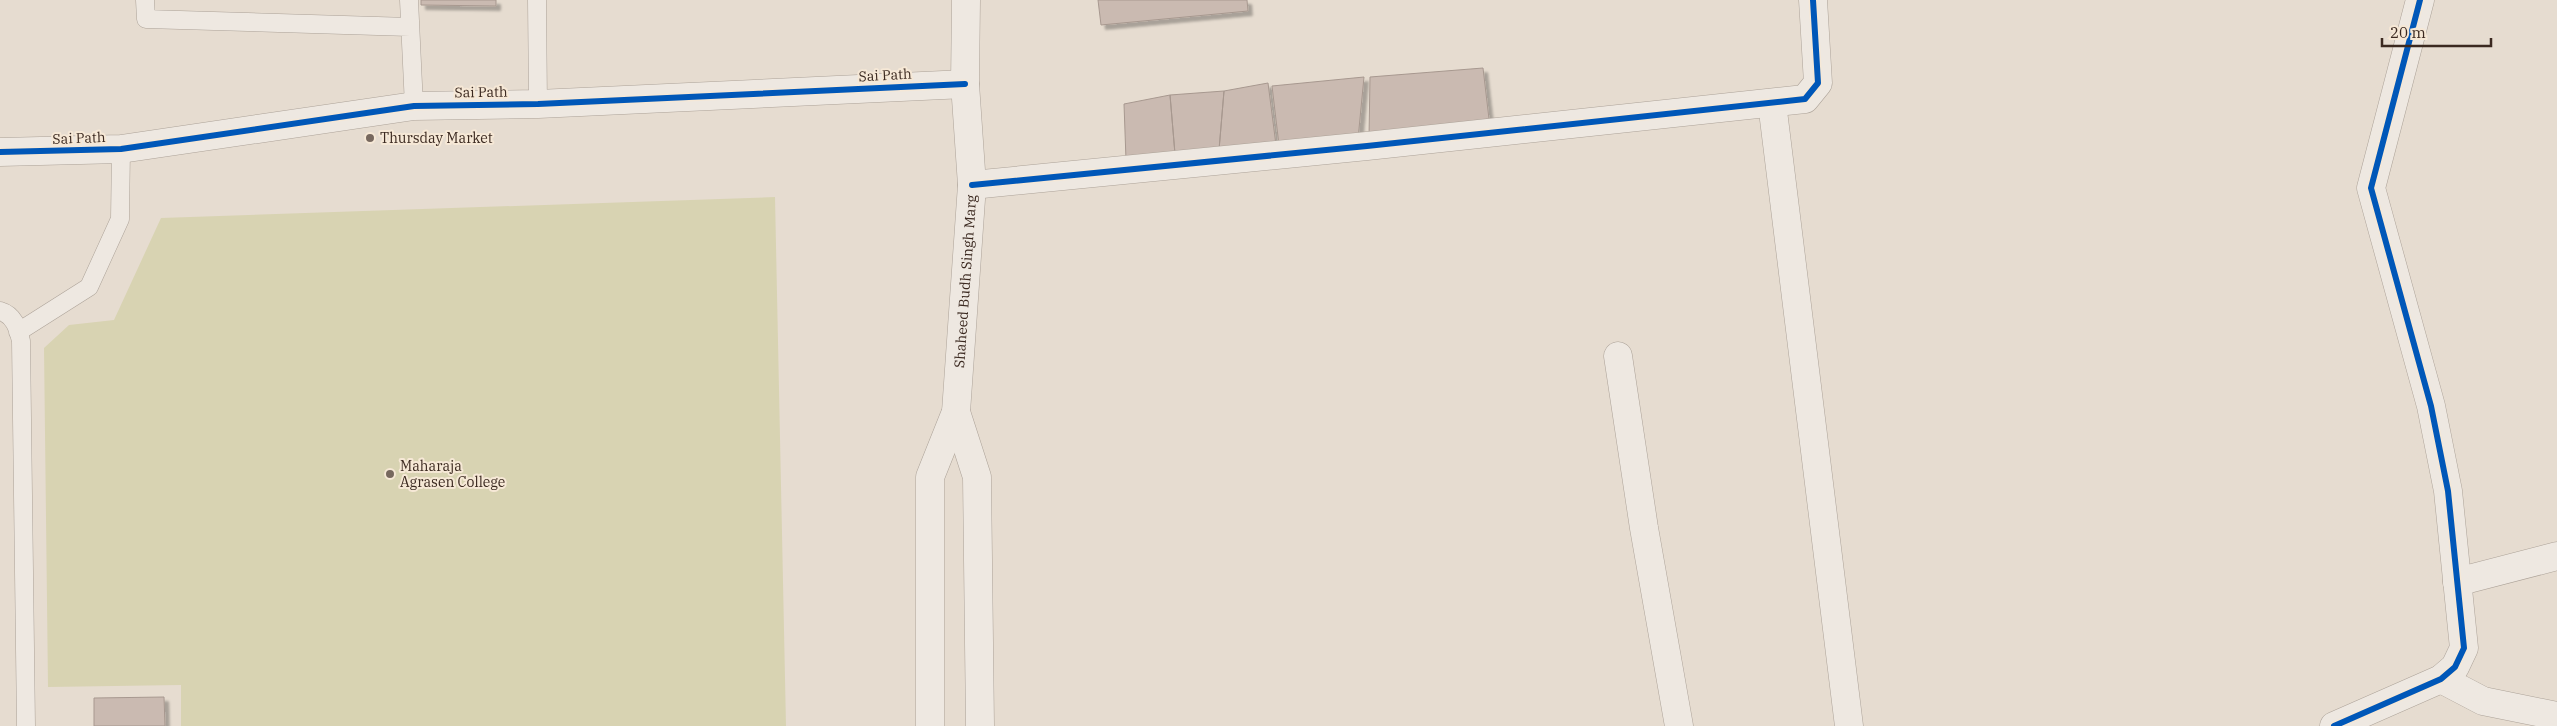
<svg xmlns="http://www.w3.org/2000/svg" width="2557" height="726" viewBox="0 0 2557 726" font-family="'IBM Plex Serif',serif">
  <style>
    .green { fill: #d8d3b2 }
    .building { fill: #cabab1; stroke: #a7988f; filter: url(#shadow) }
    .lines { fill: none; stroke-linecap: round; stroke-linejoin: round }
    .service-casing { stroke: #aca298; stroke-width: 19 }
    .minor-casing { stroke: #aca298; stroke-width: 29 }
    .service { stroke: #eee8e1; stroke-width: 18 }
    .minor { stroke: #eee8e1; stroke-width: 28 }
    .cycleway-casing { stroke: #f6e8d6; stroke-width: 9 }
    .cycleway { stroke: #0057b8; stroke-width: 6 }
    .poi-dot { fill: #77685e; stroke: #f6e8d6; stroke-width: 2 }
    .labels { text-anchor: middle; stroke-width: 4; stroke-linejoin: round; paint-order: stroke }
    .street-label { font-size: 14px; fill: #3b2920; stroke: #f6e8d6 }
    .poi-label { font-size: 14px; fill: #3b2920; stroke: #f6e8d6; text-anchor: start }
  </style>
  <defs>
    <filter id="shadow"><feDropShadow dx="4.5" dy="4.5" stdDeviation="1" flood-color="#0004"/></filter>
  </defs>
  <rect width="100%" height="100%" fill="#e6dcd0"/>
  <path class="green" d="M775 197 786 726H181V685L48 687 44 348 69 325 114 320 161 218Z"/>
  <path class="building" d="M421 0H496V6L421 5Z
    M1098 0H1247L1248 11 1101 25Z
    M1483 68 1489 119 1369 137 1370 77Z
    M1364 77 1358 139 1279 145 1272 86Z
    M1268 83 1276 145 1219 150 1224 91Z
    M1224 91 1219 150 1175 154 1170 95Z
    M1170 95 1175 154 1126 160 1124 104Z
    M164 697 165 726H94V698Z"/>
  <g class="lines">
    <defs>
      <path id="service" d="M145 0 146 19 410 27
        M409 0 414 106
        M537 0 538 104
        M0 311C14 315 18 328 21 341L26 726
        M18 332 89 287 120 219 121 149"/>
      <g id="minor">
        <path d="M1772 103 1849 726"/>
        <path d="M0 152 121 149 414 106 538 104 965 84"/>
        <path d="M972 185 1367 146 1805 99 1818 83 1813 0"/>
        <path d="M1618 356 1644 528 1679 726"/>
        <path d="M956 412 977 477 980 726"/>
        <path d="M2457 582 2557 556"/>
        <path d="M2441 679 2483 701 2557 716"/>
        <path id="s1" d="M930 726V477L956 412 972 185 965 84 966 0"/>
        <path d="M2334 726 2441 679 2455 667 2464 648 2448 491 2431 406 2371 188 2420 0"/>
      </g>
    </defs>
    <use href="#service" class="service-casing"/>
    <use href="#minor" class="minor-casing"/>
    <use href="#service" class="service"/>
    <use href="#minor" class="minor"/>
    <defs>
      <path id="cycleway" d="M0 152 121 149 414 106 538 104 965 84
        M972 185 1367 146 1805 99 1818 83 1813 0
        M2334 726 2441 679 2455 667 2464 648 2448 491 2431 406 2371 188 2420 0"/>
    </defs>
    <use href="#cycleway" class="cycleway-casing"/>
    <use href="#cycleway" class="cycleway"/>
  </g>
  <g class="poi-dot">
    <circle cx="370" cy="138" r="5"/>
    <circle cx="390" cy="474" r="5"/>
  </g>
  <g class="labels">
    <g class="street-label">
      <text transform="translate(885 75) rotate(-3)" y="5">Sai Path</text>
      <text transform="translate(481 92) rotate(-1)" y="5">Sai Path</text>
      <text transform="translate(79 138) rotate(-2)" y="5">Sai Path</text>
      <text dy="5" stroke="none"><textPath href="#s1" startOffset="450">Shaheed Budh Singh Marg</textPath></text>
    </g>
    <g class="poi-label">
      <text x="380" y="143">Thursday Market</text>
      <text x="400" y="471">Maharaja<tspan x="400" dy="16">Agrasen College</tspan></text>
    </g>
  </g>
  <path d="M2382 38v8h109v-8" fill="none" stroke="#3b2920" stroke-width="2.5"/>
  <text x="2390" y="38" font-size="15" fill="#3b2920" stroke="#f6e8d6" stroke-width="4" paint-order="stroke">20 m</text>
</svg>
